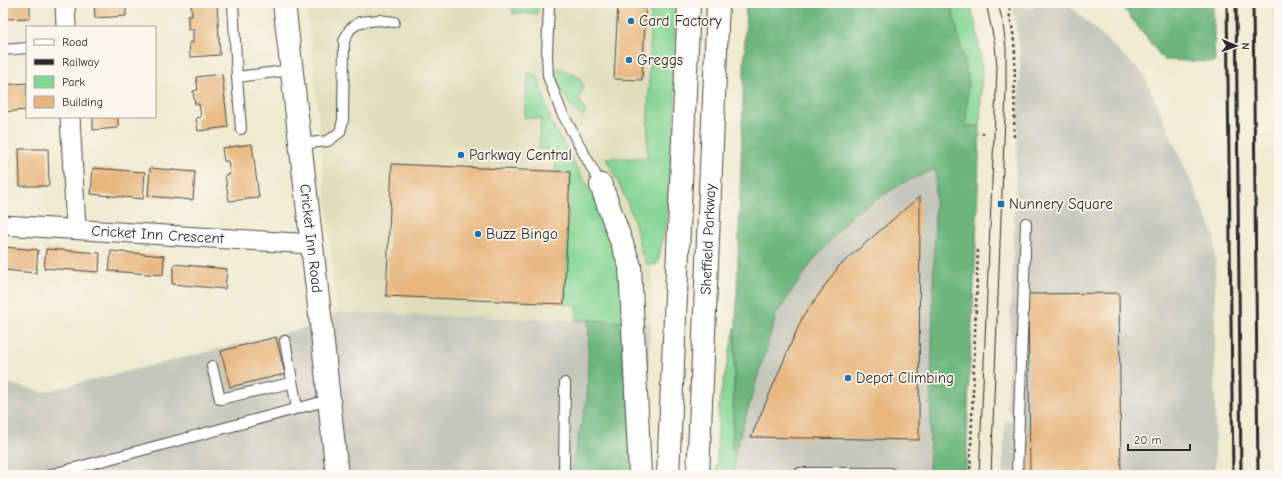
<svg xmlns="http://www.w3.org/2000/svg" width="1282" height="478" viewBox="0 0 1282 478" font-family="'Comic Neue',sans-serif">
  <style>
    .built { fill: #e0ddbb }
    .industrial { fill: #c4c6b9 }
    .green { fill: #85d595; stroke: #588060 }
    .forest { fill: #6cb67e; stroke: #4c7054 }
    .building { fill: #e7b67e }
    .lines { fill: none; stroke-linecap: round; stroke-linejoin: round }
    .service-casing { stroke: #494844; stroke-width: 12 }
    .minor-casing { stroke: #494844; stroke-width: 21 }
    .tertiary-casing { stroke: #494844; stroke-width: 24 }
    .trunk-casing { stroke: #494844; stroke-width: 24 }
    .path { stroke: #494844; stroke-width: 2.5; stroke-dasharray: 3 3; stroke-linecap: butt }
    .service { stroke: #fff; stroke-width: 10 }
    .minor { stroke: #fff; stroke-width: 19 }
    .tertiary { stroke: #fff; stroke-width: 22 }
    .trunk { stroke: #fff; stroke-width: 22 }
    .tram { stroke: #2b2b2b; stroke-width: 1 }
    .rail { stroke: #2b2b2b; stroke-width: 3 }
    .poi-dot { fill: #1f6fb2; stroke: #fbf7ec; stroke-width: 1.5 }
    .labels { text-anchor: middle; stroke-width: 3.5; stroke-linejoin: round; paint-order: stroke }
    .poi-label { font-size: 15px; fill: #2b2b2b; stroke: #fbf7ec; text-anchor: start }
    .street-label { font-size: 15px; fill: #2b2b2b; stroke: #fbf7ec }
  </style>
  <rect width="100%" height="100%" fill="#fbf7ec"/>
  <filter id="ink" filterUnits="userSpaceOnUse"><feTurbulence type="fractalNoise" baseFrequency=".025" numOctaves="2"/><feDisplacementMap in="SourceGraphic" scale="8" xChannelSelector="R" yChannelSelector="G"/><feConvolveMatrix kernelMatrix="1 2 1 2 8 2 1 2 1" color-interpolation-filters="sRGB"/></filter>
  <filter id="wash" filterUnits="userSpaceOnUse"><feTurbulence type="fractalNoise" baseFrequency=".012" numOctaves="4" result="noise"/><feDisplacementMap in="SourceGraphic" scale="16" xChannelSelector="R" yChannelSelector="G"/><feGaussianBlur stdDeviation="0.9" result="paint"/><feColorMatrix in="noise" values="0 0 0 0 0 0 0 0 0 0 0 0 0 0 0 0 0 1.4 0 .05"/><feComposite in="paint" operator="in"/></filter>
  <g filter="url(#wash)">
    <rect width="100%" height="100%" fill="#f0ead1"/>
    <path class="built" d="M307 3H659L651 323 337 312Z"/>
    <path class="industrial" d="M1037 3H1067L1144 75 1215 237V475H1002L1005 421H1011V411H1007L1020 67 1019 43 1013 13 1014 7 1033 8Z
      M1275 3H1279V169Z
      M936 168 929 475H734L735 450 777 313 813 261 854 213 903 183Z
      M337 312 651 323 641 475H3V382L43 392 321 324Z"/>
    <path class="green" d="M513 3H538L537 14 512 13Z
      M651 3H675V123L668 215 658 263 656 265 647 264C639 251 638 235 634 220 627 199 616 178 606 158H647Z
      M951 3H970L976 26 982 67 980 126H966L968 79Z
      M559 68 580 78 584 88 579 99 586 113 582 117 570 105 552 77 551 73 554 70Z
      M528 74 537 75 551 122 570 157 608 219 619 262 627 322 576 320 577 305 564 304 570 173 555 172 557 151 538 149 541 119 524 117Z
      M735 327 732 449 735 450 734 475H716L719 402Z"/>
    <path class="forest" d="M746 3H951L968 79 966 126H980L976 249 969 380 966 475H929L936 169 903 183 854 213 813 261 777 313 738 442 735 450H732Z
      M1119 3H1213L1215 62 1164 60Z
      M589 320 627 322 632 475H571V470L587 399Z"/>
    <g id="blocks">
      <path class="building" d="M3 3H30V18L3 19Z
        M94 3H126V16L95 18Z
        M191 3H217L220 55 190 57 189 43H193V29L188 30V16H192Z
        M618 3H646L642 80 614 79Z
        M222 74 228 127 198 131 196 118 201 117 199 104H195L193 91 198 90 196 77Z
        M27 83V110L3 112V85Z
        M93 117H118V128L93 130Z
        M252 144 259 198 229 201 225 175 230 174 228 161H224L222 148Z
        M19 149H48L49 186H20Z
        M392 164 570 172 564 304 386 296Z
        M93 168 145 172 143 199 91 194Z
        M150 168 195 172 193 200 148 196Z
        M920 196 919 440 751 437 802 318 839 266Z
        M3 247 38 250 36 273 3 270Z
        M46 249 100 253 99 272 44 268Z
        M111 251 164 256 163 275 109 271Z
        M174 264 227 269 225 289 172 284Z
        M1119 293 1121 475H1030L1028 294Z
        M276 337 285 374 230 387 221 351Z"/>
    </g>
  </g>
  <g filter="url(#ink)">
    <use href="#blocks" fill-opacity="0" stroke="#494844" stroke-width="1"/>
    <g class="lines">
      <defs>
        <path id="service" d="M233 3 237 77 291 70
          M549 3 547 55 548 76 561 111 601 185
          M3 50 27 48
          M237 77 241 129
          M300 144 328 141 340 132 343 120 344 41 350 29 360 22 379 20 394 22
          M285 341 297 408
          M212 366 220 399 291 383
          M49 475 329 400
          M564 475 565 383
          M799 475 800 473H890
          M1017 475 1026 223"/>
        <g id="minor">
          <path d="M65 3 66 27"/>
          <path d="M70 117 76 229"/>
          <path id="s1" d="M3 225 312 244"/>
        </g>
        <g id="tertiary">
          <path id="s2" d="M284 3 321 324 337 475"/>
        </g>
        <g id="trunk">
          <path d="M601 185 630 266 640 475"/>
          <path d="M668 475 689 3"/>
          <path id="s3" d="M698 475 718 3"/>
        </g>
      </defs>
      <use href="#service" class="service-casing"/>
      <use href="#minor" class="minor-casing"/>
      <use href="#tertiary" class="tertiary-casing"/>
      <use href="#trunk" class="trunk-casing"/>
      <path class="path" d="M983 135V129
        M1014 137 1015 53 1013 32 1009 12 1011 4H1028L1029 3
        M970 475 978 249"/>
      <use href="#service" class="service"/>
      <use href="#minor" class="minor"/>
      <use href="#tertiary" class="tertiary"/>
      <use href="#trunk" class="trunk"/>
      <path class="tram" d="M979 475 997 68 995 45 986 3
        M991 475 1006 90V48L1003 24 998 3"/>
      <path class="rail" d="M1227 3 1233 475
        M1236 3 1241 475
        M1253 3 1258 475"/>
    </g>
  </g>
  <g class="poi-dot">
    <circle cx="631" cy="21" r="4"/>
    <circle cx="629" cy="60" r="4"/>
    <circle cx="461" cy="155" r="4"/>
    <rect x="997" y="200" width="8" height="8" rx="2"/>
    <circle cx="478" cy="234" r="4"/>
    <circle cx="848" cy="378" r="4"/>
  </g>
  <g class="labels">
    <g class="poi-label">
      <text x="639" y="26">Card Factory</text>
      <text x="637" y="65">Greggs</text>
      <text x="469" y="160">Parkway Central</text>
      <text x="1009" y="209">Nunnery Square</text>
      <text x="486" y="239">Buzz Bingo</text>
      <text x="856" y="383">Depot Climbing</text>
    </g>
    <g class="street-label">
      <text dy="5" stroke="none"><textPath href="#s1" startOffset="155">Cricket Inn Crescent</textPath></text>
      <text dy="5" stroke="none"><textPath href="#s2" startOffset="237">Cricket Inn Road</textPath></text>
      <text dy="5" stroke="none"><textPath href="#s3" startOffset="236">Sheffield Parkway</textPath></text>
    </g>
  </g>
  <rect width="1282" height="478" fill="none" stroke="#fbf7ec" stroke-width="16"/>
  <rect x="26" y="26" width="130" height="92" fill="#fbf7ec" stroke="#a8a59f"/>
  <rect x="34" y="39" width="20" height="6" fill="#ffffff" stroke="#a8a59f"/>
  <text x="62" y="46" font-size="12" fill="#2b2b2b">Road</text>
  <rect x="34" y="59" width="20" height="6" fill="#2b2b2b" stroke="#a8a59f"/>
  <text x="62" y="66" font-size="12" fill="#2b2b2b">Railway</text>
  <rect x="34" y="76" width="20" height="12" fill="#85d595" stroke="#a8a59f"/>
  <text x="62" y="86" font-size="12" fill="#2b2b2b">Park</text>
  <rect x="34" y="96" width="20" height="12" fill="#e7b67e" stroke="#a8a59f"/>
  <text x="62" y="106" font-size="12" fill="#2b2b2b">Building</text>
  <g transform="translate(1236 46) rotate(92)" stroke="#fbf7ec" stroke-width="3" paint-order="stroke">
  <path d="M0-3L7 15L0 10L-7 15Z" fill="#2b2b2b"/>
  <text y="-6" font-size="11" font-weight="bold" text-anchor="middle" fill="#2b2b2b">N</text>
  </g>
  <path d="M1128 444v6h62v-6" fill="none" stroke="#2b2b2b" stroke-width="2"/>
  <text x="1134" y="444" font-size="12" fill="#2b2b2b" stroke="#fbf7ec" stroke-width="3" paint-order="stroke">20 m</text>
</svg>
